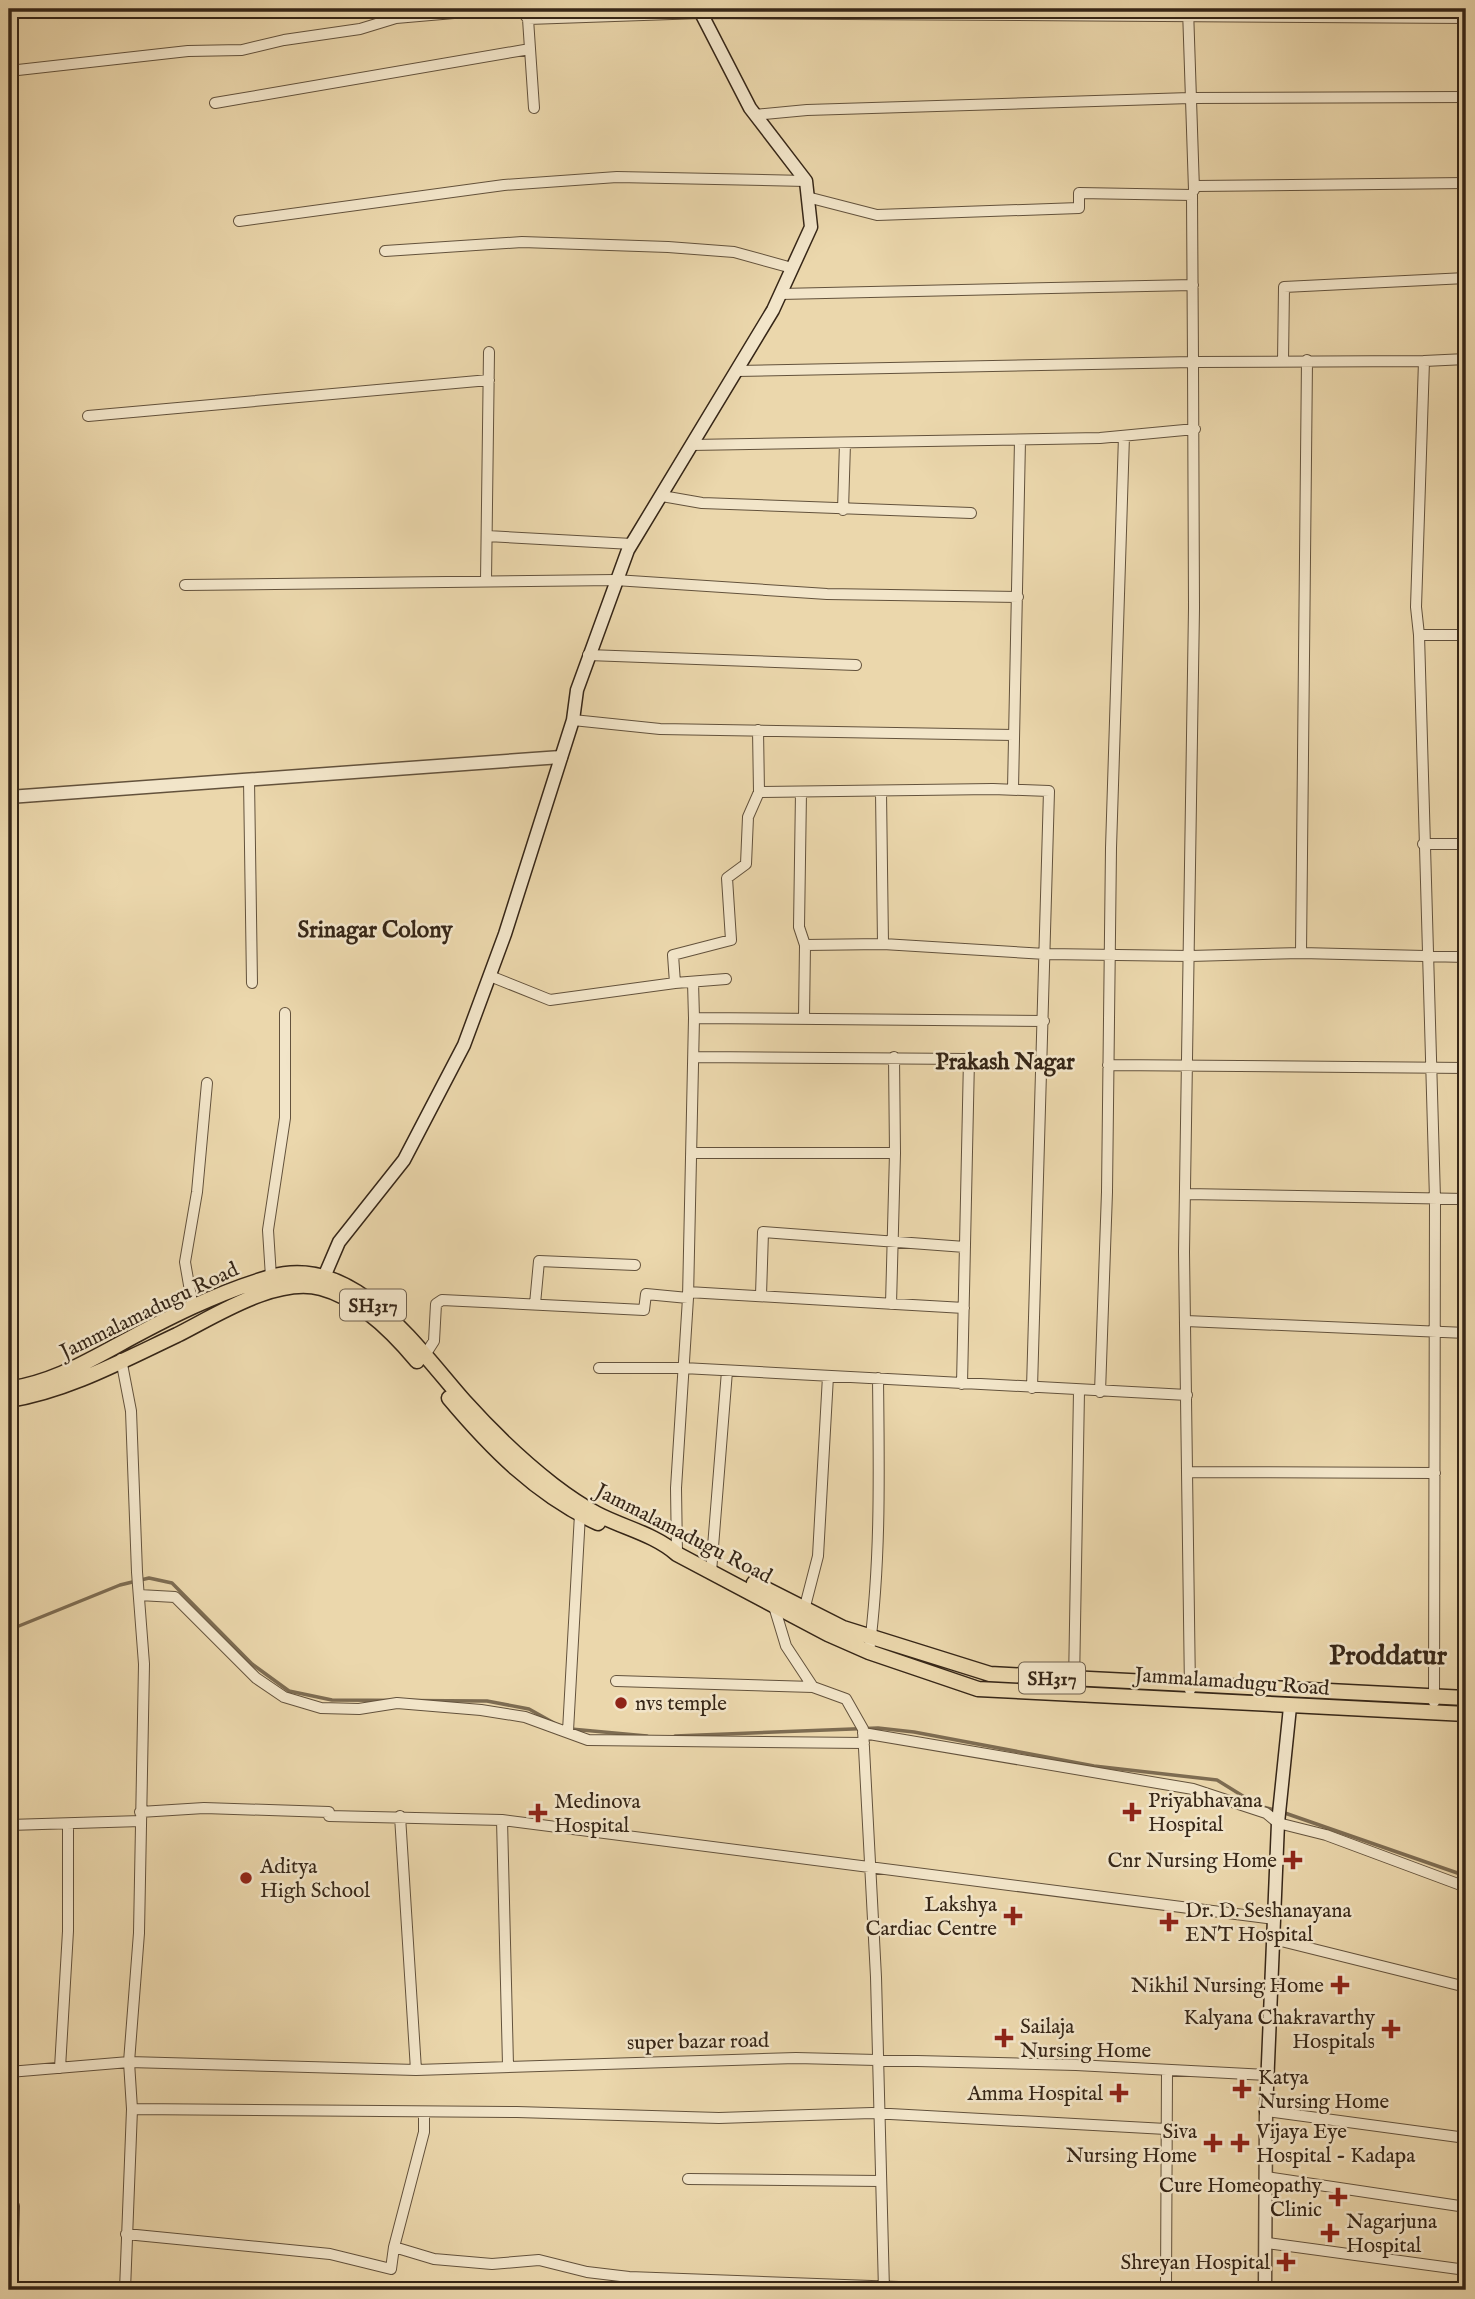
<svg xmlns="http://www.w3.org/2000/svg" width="1475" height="2299" viewBox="0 0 1475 2299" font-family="'IM FELL English',serif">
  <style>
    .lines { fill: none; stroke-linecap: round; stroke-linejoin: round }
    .stream { stroke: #7d6c52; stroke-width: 3.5 }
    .minor-casing { stroke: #63523c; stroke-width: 12 }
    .tertiary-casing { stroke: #63523c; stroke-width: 15 }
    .secondary-casing { stroke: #362617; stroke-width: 15 }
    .primary-casing { stroke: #362617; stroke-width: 17 }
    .minor { stroke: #f2e5c9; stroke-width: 10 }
    .tertiary { stroke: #f2e5c9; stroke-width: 12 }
    .secondary { stroke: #f2e5c9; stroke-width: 12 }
    .primary { stroke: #ebd7ac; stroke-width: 14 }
    .poi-dot { fill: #8f2418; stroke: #f2e5c9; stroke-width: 2.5 }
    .labels { text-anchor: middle; stroke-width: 5; stroke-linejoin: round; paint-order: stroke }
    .shield { fill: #f2e5c9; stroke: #6e5f4c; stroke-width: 2 }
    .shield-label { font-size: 19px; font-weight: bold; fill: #362617 }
    .street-label { font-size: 21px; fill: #362617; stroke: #f2e5c9 }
    .poi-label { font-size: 21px; fill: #362617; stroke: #f2e5c9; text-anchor: start }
    .neighbourhood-label { font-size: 23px; font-weight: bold; fill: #362617; stroke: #f2e5c9 }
    .district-label { font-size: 28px; font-weight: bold; fill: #362617; stroke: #f2e5c9 }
  </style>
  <rect width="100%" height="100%" fill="#ebd7ac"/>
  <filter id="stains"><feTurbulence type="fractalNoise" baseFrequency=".00286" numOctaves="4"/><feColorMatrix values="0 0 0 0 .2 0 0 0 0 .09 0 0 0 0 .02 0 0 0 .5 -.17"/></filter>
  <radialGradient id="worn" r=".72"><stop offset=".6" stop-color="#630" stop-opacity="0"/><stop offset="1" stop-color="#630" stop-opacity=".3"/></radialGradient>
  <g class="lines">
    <path class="stream" d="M9 1630 120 1585 149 1578 172 1583 252 1664 289 1691 332 1700 487 1701 529 1709 554 1723
      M571 1729 647 1736
      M675 1736 878 1728 914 1732 1094 1766 1217 1780 1259 1806 1275 1810
      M1282 1812 1466 1876"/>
    <defs>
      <path id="minor" d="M1188 9 1194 190
        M9 71 188 51 242 50 284 40 360 29 396 18 500 9 522 11 528 19
        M215 103 530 49
        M534 108 528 19 701 13 1466 18
        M755 115 807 110 1190 98 1466 97
        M1196 186 1466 183
        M807 197 877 215 1079 208V193L1192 195 1193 362 1424 361 1416 607 1419 635 1435 1199 1434 1702
        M239 221 504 185 617 177 806 181
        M385 251 522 242 668 247 734 252 792 268
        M780 294 1193 285
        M1283 361 1284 287 1466 278
        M1424 361 1466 359
        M737 371 1193 362 1194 608 1184 1252 1190 1690
        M88 416 489 380
        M691 445 1100 438 1195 429
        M662 496 702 503 971 513
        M843 510 845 443
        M487 536 632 544
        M486 581 489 352
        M185 585 615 580 827 594 1018 597
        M1419 635H1466
        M588 655 856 665
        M573 720 660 729 1014 735
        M249 780 252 983
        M1013 789 1020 440
        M759 792 993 789 1049 791 1032 1388
        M801 792 799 927 805 945 804 1017
        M881 792 883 944
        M1423 844H1466
        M805 945 883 944 1046 954 1190 956 1301 953 1466 957
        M1301 953 1307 360
        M490 976 550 1000 675 983 673 955 731 940 727 878 746 864 748 817 759 792 758 730
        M693 982 694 1018
        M675 983 726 979
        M696 1057 969 1059 962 1384
        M894 1057 895 1153
        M1108 1065 1466 1068
        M691 1153H895L891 1304
        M1186 1194 1466 1199
        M271 1277 268 1230 285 1118V1013
        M688 1292 964 1308
        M761 1295 763 1232 965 1247
        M535 1304 539 1261 635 1265
        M193 1308 185 1262 197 1192 207 1083
        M1186 1321 1466 1333
        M425 1355 434 1341 436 1304 442 1300 644 1310 646 1294 688 1298
        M121 1359 131 1411 137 1572 144 1664 139 1933 129 2062 132 2109 125 2290
        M599 1368H683L1187 1395
        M1100 1392 1107 1192 1111 848 1124 436
        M1188 1472 1435 1473
        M677 1554 676 1488 688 1298 694 1018 1044 1021
        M711 1572 727 1371
        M139 1595 175 1597 256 1678 284 1697 321 1708 359 1709 397 1703 481 1710 525 1717 588 1740 864 1743
        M773 1603 786 1646 813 1687
        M803 1614 818 1556 828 1376
        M869 1652C881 1561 879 1469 878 1378
        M616 1681 813 1687 846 1699 863 1729 876 1977 884 2290
        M1074 1684 1079 1391
        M568 1731 580 1514
        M863 1733 1193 1789 1266 1813 1278 1823 1326 1835 1466 1887
        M140 1812 204 1808 329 1812V1816L502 1820 1275 1919
        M400 1816 416 2070
        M502 1820 508 2065
        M9 1825 141 1821
        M1273 1939 1466 1987
        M60 2068 68 1931V1824
        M9 2072 129 2062 416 2070 796 2058 1076 2065 1267 2075
        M132 2109 517 2112 719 2118 872 2113 1166 2129
        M1266 2111 1466 2138
        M1266 2177 1466 2207
        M688 2179 880 2181
        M126 2234 330 2254 391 2269 394 2247 434 2259 492 2264 539 2260 587 2272 629 2277 981 2290
        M1267 2243 1466 2270
        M394 2247 424 2132V2112
        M12 2290 14 2206
        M1166 2290 1167 2070"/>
      <path id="tertiary" d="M9 797 561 757
        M1265 2290 1266 2111"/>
      <path id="secondary" d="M321 1284 339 1242 404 1160 464 1045 505 934 573 720 577 690 628 550 773 310 811 227 806 181 750 108 699 9
        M1266 2111 1278 1823 1290 1707"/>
      <path id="primary" d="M9 1389C51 1382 79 1366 116 1346 165 1319 218 1292 271 1277 354 1253 417 1348 464 1401 491 1431 521 1460 553 1485 566 1495 582 1506 597 1514 624 1528 654 1534 677 1554L828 1634 869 1652 978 1689 1466 1714
        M449 1398C491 1448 537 1495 598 1523
        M9 1400C67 1391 124 1360 177 1335 215 1316 276 1276 321 1288 359 1298 392 1331 417 1361
        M754 1583 843 1628 990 1674 1466 1698"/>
    </defs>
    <use href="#minor" class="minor-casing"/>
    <use href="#tertiary" class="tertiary-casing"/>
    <use href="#secondary" class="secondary-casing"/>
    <use href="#primary" class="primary-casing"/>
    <use href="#minor" class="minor"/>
    <use href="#tertiary" class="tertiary"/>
    <use href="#secondary" class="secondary"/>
    <use href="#primary" class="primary"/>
  </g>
  <g class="poi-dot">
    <circle cx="621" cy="1703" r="7"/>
    <path d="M1128.5 1801.5h7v7h7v7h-7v7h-7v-7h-7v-7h7z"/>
    <path d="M534.5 1802.5h7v7h7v7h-7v7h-7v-7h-7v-7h7z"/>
    <path d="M1289.5 1849.5h7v7h7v7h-7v7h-7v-7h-7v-7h7z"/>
    <circle cx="246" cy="1878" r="7"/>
    <path d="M1009.5 1905.5h7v7h7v7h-7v7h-7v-7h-7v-7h7z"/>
    <path d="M1165.5 1911.5h7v7h7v7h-7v7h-7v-7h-7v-7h7z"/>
    <path d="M1336.5 1974.5h7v7h7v7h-7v7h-7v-7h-7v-7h7z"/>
    <path d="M1387.5 2018.5h7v7h7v7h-7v7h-7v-7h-7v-7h7z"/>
    <path d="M1000.5 2027.5h7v7h7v7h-7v7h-7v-7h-7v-7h7z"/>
    <path d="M1238.5 2078.5h7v7h7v7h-7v7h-7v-7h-7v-7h7z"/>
    <path d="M1115.5 2082.5h7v7h7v7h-7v7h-7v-7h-7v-7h7z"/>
    <path d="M1209.5 2132.5h7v7h7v7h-7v7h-7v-7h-7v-7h7z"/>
    <path d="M1236.5 2132.5h7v7h7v7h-7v7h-7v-7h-7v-7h7z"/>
    <path d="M1334.5 2186.5h7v7h7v7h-7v7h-7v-7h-7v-7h7z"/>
    <path d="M1326.5 2222.5h7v7h7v7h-7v7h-7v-7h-7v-7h7z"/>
    <path d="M1282.5 2251.5h7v7h7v7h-7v7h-7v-7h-7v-7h7z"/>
  </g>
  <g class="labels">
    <g class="shield">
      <rect x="340" y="1289.5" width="66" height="31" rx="5"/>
      <rect x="1019" y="1662.5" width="66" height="31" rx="5"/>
    </g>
    <g class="shield-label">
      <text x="373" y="1312">SH317</text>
      <text x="1052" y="1685">SH317</text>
    </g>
    <g class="street-label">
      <text transform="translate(149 1310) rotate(-26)" y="7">Jammalamadugu Road</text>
      <text transform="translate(684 1533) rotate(27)" y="7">Jammalamadugu Road</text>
      <text transform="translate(1232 1681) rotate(4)" y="7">Jammalamadugu Road</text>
      <text transform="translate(698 2041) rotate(-1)" y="7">super bazar road</text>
    </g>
    <g class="poi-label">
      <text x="635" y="1710">nvs temple</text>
      <text x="1148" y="1807">Priyabhavana<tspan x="1148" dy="24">Hospital</tspan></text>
      <text x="554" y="1808">Medinova<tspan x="554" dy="24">Hospital</tspan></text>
      <text x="1277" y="1867" text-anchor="end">Cnr Nursing Home</text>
      <text x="260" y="1873">Aditya<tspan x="260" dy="24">High School</tspan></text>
      <text x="997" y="1911" text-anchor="end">Lakshya<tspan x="997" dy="24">Cardiac Centre</tspan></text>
      <text x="1185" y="1917">Dr. D. Seshanayana<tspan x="1185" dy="24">ENT Hospital</tspan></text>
      <text x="1324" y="1992" text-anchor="end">Nikhil Nursing Home</text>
      <text x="1375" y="2024" text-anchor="end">Kalyana Chakravarthy<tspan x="1375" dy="24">Hospitals</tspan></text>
      <text x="1020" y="2033">Sailaja<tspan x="1020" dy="24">Nursing Home</tspan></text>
      <text x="1258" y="2084">Katya<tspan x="1258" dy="24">Nursing Home</tspan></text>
      <text x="1103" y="2100" text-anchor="end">Amma Hospital</text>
      <text x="1197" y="2138" text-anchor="end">Siva<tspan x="1197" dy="24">Nursing Home</tspan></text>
      <text x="1256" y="2138">Vijaya Eye<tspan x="1256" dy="24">Hospital - Kadapa</tspan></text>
      <text x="1322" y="2192" text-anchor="end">Cure Homeopathy<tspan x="1322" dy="24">Clinic</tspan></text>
      <text x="1346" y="2228">Nagarjuna<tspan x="1346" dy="24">Hospital</tspan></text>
      <text x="1270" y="2269" text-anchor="end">Shreyan Hospital</text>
    </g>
    <g class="neighbourhood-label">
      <text x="375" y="937">Srinagar Colony</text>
      <text x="1005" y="1069">Prakash Nagar</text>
    </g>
    <g class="district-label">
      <text x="1388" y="1664">Proddatur</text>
    </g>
  </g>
  <rect width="1475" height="2299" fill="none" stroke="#ebd7ac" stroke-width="35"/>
  <rect x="10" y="10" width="1454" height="2278" fill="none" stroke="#362617" stroke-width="3.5"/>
  <rect x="18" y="18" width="1440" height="2264" fill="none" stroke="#362617" stroke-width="2"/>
  <rect width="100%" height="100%" filter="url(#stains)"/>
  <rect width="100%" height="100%" fill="url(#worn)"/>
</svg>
